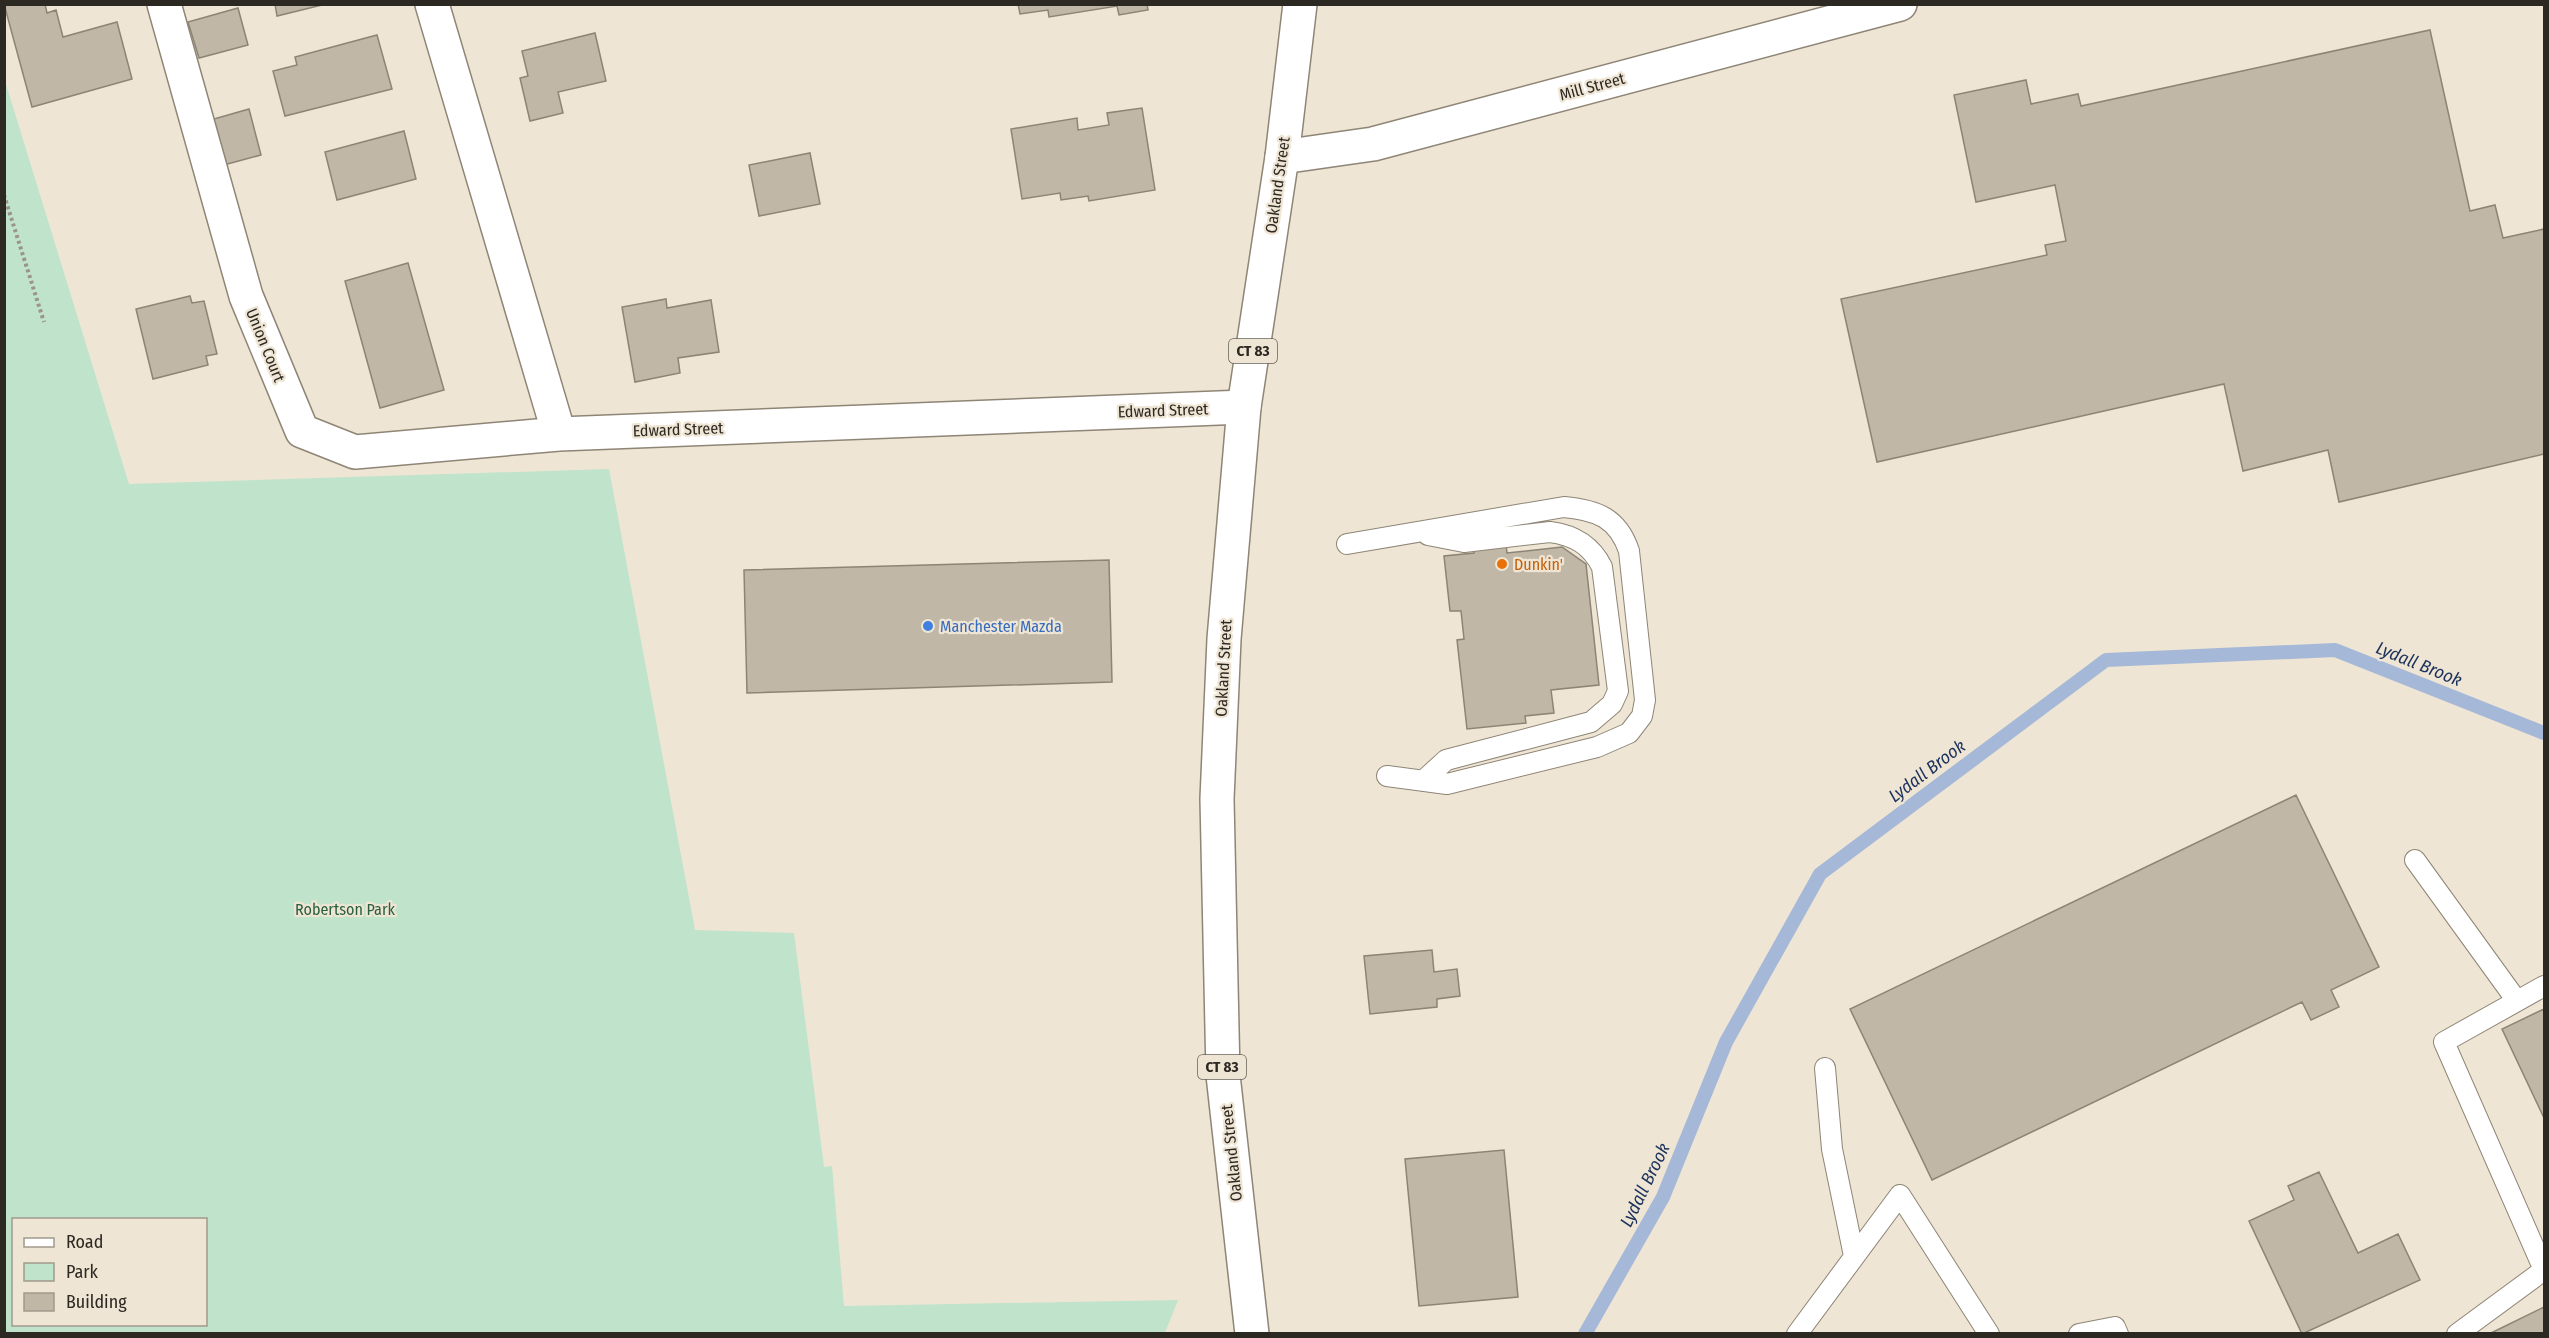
<svg xmlns="http://www.w3.org/2000/svg" width="2549" height="1338" viewBox="0 0 2549 1338" font-family="'Fira Sans Condensed',sans-serif">
  <style>
    .green { fill: #c0e3cb; fill-rule: evenodd }
    .lines { fill: none; stroke-linecap: round; stroke-linejoin: round }
    .stream { stroke: #a5b8d8; stroke-width: 14 }
    .building { fill: #c0b7a7; stroke: #8d8475; stroke-width: 1.5 }
    .service-casing { stroke: #8e8576; stroke-width: 22 }
    .minor-casing { stroke: #8e8576; stroke-width: 36 }
    .primary-casing { stroke: #8e8576; stroke-width: 36 }
    .path { stroke: #9b9488; stroke-width: 4; stroke-dasharray: 3 3; stroke-linecap: butt }
    .service { stroke: #fff; stroke-width: 20 }
    .minor { stroke: #fff; stroke-width: 33 }
    .primary { stroke: #fff; stroke-width: 33 }
    .food-dot { fill: #e8710a; stroke: #efe5d4; stroke-width: 2 }
    .shop-dot { fill: #3f7fe0; stroke: #efe5d4; stroke-width: 2 }
    .labels { text-anchor: middle; stroke-width: 4.5; stroke-linejoin: round; paint-order: stroke }
    .shield { fill: #efe5d4; stroke: #666157; stroke-width: 1.5 }
    .shield-label { font-size: 15px; font-weight: bold; fill: #2c2822 }
    .street-label { font-size: 16px; fill: #2c2822; stroke: #efe5d4 }
    .food-label { font-size: 16px; fill: #c56008; stroke: #efe5d4; text-anchor: start }
    .shop-label { font-size: 16px; fill: #366cbe; stroke: #efe5d4; text-anchor: start }
    .park-label { font-size: 16px; fill: #296140; stroke: #efe5d4 }
    .water-label { font-size: 18px; font-style: italic; fill: #1a315c; stroke: #efe5d4 }
  </style>
  <rect width="100%" height="100%" fill="#efe5d4"/>
  <path class="green" d="M5 81 129 484 609 469 695 930 794 933 824 1167 832 1166 844 1306 1178 1300 1165 1333H5ZM14 1220H206V1324H14Z"/>
  <g class="lines">
    <path class="stream" d="M1585 1334 1663 1197 1726 1042 1820 874 2106 660 2335 650 2544 733"/>
  </g>
  <path class="building" d="M4 4H45L47 13 56 10 63 37 117 22 132 79 32 107Z
    M275 4H326L277 16Z
    M1018 4H1147L1148 10 1119 15 1117 6 1049 17 1048 10 1020 14Z
    M238 8 248 45 199 58 188 22Z
    M2430 30 2470 211 2495 205 2503 238 2544 229V454L2339 502 2328 450 2243 471 2224 384 1877 462 1841 299 2047 255 2045 245 2066 241 2055 185 1976 202 1954 95 2026 80 2031 104 2078 94 2081 106Z
    M595 33 606 81 558 92 563 113 530 121 520 78 528 76 522 51Z
    M377 35 392 89 285 116 273 71 297 65 295 57Z
    M1142 108 1155 190 1089 201 1088 196 1061 200 1060 193 1022 199 1011 129 1077 118 1078 130 1109 125 1107 113Z
    M249 109 261 155 220 166 207 121Z
    M404 131 416 179 337 200 325 152Z
    M810 153 820 204 759 216 749 165Z
    M408 263 444 390 380 408 345 281Z
    M190 296 192 303 204 301 217 354 206 356 208 365 153 379 136 309Z
    M666 299 667 308 711 300 719 352 678 358 680 373 635 382 622 307Z
    M1506 544 1507 553 1562 547 1586 564 1599 685 1551 690 1554 713 1525 716 1526 723 1467 729 1457 640 1464 639 1461 611H1450L1444 556 1474 553V548Z
    M1109 560 1112 682 747 693 744 570Z
    M2296 795 2379 967 2331 990 2339 1007 2311 1020 2302 1002 1932 1180 1850 1009Z
    M1432 950 1434 972 1457 969 1460 996 1437 999V1007L1370 1014 1364 956Z
    M2544 1009V1118L2502 1029Z
    M1504 1150 1518 1297 1419 1306 1405 1159Z
    M2319 1172 2358 1253 2398 1234 2420 1280 2302 1334 2249 1221 2294 1200 2288 1186Z
    M2544 1307V1334H2489Z"/>
  <g class="lines">
    <defs>
      <path id="service" d="M1347 544 1564 507C1597 510 1618 518 1629 551L1645 700 1642 716 1629 733 1597 747 1447 784 1387 776
        M1423 781 1446 760 1591 722 1612 704 1618 691 1602 567C1591 545 1574 535 1550 532L1464 542 1428 535
        M2415 860 2517 1001
        M2544 986 2444 1042 2544 1270
        M1825 1068 1832 1149 1854 1256
        M1797 1334 1900 1195 1989 1334
        M2079 1334 2115 1327 2118 1334
        M2457 1334 2544 1270"/>
      <path id="minor" d="M164 4 246 296 302 431 355 452 559 434 1244 407
        M432 4 559 434
        M1282 157 1373 144 1900 4"/>
      <path id="primary" d="M1252 1334 1223 1075 1217 799 1224 639 1244 407 1282 157 1300 4"/>
    </defs>
    <use href="#service" class="service-casing"/>
    <use href="#minor" class="minor-casing"/>
    <use href="#primary" class="primary-casing"/>
    <path class="path" d="M4 195 44 322"/>
    <use href="#service" class="service"/>
    <use href="#minor" class="minor"/>
    <use href="#primary" class="primary"/>
  </g>
  <circle class="food-dot" cx="1502" cy="564" r="6"/>
  <circle class="shop-dot" cx="928" cy="626" r="6"/>
  <g class="labels">
    <g class="shield">
      <rect x="1229" y="339" width="48" height="24" rx="4.5"/>
      <rect x="1198" y="1055" width="48" height="24" rx="4.5"/>
    </g>
    <g class="shield-label">
      <text x="1253" y="356">CT 83</text>
      <text x="1222" y="1072">CT 83</text>
    </g>
    <g class="street-label">
      <text transform="translate(1592 86) rotate(-15)" y="6">Mill Street</text>
      <text transform="translate(1277 185) rotate(-82)" y="6">Oakland Street</text>
      <text transform="translate(266 345) rotate(68)" y="6">Union Court</text>
      <text transform="translate(1163 410) rotate(-2)" y="6">Edward Street</text>
      <text transform="translate(678 429) rotate(-2)" y="6">Edward Street</text>
      <text transform="translate(1223 668) rotate(-87)" y="6">Oakland Street</text>
      <text transform="translate(1231 1153) rotate(-96)" y="6">Oakland Street</text>
    </g>
    <g class="food-label">
      <text x="1514" y="570">Dunkin'</text>
    </g>
    <g class="shop-label">
      <text x="940" y="632">Manchester Mazda</text>
    </g>
    <g class="park-label">
      <text x="345" y="915">Robertson Park</text>
    </g>
    <g class="water-label">
      <text transform="translate(2419 664) rotate(22)" y="6">Lydall Brook</text>
      <text transform="translate(1927 771) rotate(-37)" y="6">Lydall Brook</text>
      <text transform="translate(1645 1185) rotate(-64)" y="6">Lydall Brook</text>
    </g>
  </g>
  <rect width="2549" height="1338" fill="none" stroke="#2c2822" stroke-width="12"/>
  <rect x="12" y="1218" width="195" height="108" fill="#efe5d4" stroke="#a1998d" stroke-width="1.5"/>
  <rect x="24" y="1238" width="30" height="9" fill="#ffffff" stroke="#a1998d" stroke-width="1.5"/>
  <text x="66" y="1248" font-size="18" fill="#2c2822">Road</text>
  <rect x="24" y="1263" width="30" height="18" fill="#c0e3cb" stroke="#a1998d" stroke-width="1.5"/>
  <text x="66" y="1278" font-size="18" fill="#2c2822">Park</text>
  <rect x="24" y="1293" width="30" height="18" fill="#c0b7a7" stroke="#a1998d" stroke-width="1.5"/>
  <text x="66" y="1308" font-size="18" fill="#2c2822">Building</text>
</svg>
